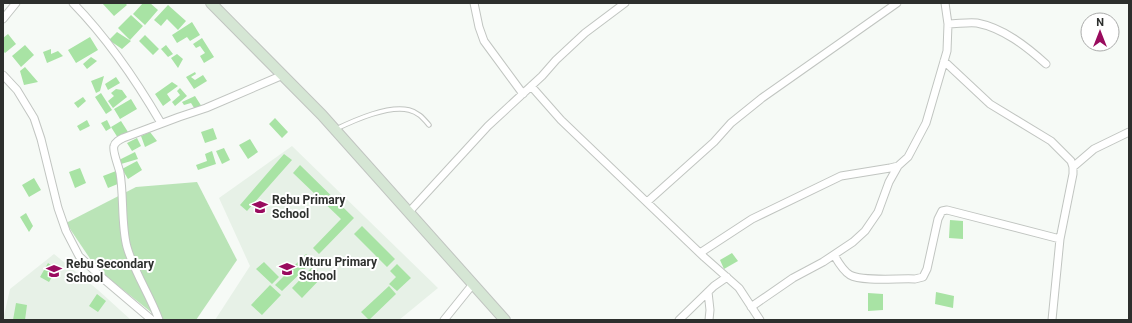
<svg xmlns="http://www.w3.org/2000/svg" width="1132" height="323" viewBox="0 0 1132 323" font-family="Roboto,sans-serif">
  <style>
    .built { fill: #e7f1e7 }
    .green { fill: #bae4b7 }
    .building { fill: #a8e3a4 }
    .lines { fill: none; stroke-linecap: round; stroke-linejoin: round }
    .service-casing { stroke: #c1c5c1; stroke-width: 5.5 }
    .minor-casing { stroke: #c1c5c1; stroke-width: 9 }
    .secondary-casing { stroke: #c1c5c1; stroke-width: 12 }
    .service { stroke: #fff; stroke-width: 3.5 }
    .minor { stroke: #fff; stroke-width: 7 }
    .secondary { stroke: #d5e6d4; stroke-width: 10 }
    .labels { text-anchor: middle; stroke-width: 4; stroke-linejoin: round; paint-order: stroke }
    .poi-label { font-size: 12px; font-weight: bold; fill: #2d2f2d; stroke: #fff; text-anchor: start }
  </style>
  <rect width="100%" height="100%" fill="#f6faf6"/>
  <path class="built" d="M292 146 438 288 399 320H215L250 266 219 198Z
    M54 254 98 290 131 320H3L10 289Z"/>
  <path class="green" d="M197 182 237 260 196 320H161L97 269 66 223 136 187Z"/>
  <path class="building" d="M102 3H125L127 5 114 16Z
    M143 3H150L158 10 145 25 133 14Z
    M168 5 186 21 178 30 167 19 161 26 154 20Z
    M131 15 143 26 130 40 118 28Z
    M192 22 200 35 190 41 187 37 177 43 172 35Z
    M117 32 131 41 122 49 109 40Z
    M8 34 16 44 5 53 3 51V38Z
    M145 35 159 49 153 55 139 41Z
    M90 37 98 50 76 63 68 50Z
    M202 38 214 57 204 63 200 56 205 53 200 46 196 48 193 44Z
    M25 45 34 55 21 67 12 56Z
    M166 45 173 54 168 57 161 49Z
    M51 49V54L58 51 63 56 47 63 43 52Z
    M177 54 183 59 178 68 171 58Z
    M91 57 97 61 87 69 83 64Z
    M25 67 38 82 24 85 20 71Z
    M195 72 196 74 191 77 195 80 203 75 207 81 194 89 186 77Z
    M104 76 100 91 96 93 91 81Z
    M116 77 120 83 108 90 105 84Z
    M172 82 178 86 167 94 171 100 163 106 155 94Z
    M180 88 187 96 175 106 172 102 180 95 177 91Z
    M116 89 122 90 127 97 113 108 108 101 114 96 111 93Z
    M101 93 112 110 106 114 95 97Z
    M195 96 202 107 196 111 191 103 184 105 182 102Z
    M83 97 86 101 78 108 74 103Z
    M131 99 137 109 120 119 114 109Z
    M275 118 288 132 282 138 269 124Z
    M87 120 90 126 80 131 77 126Z
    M107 120 111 128 106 131 101 123Z
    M121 121 128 132 118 138 111 127Z
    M213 128 217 139 205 143 201 132Z
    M150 132 157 141 145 147 141 136Z
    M137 138 141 146 132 151 127 143Z
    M250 139 258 152 248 159 239 145Z
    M224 148 230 160 222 164 216 151Z
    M212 151 216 164 198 170 196 165 207 161 205 154Z
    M135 152 138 159 121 164 119 160Z
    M284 154 292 160 247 211 240 205Z
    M137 161 142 170 128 179 122 169Z
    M300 165 354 218 319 254 313 248 341 219 293 173Z
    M80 168 86 183 75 188 69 172Z
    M116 171 120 183 108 188 103 176Z
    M34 178 41 190 29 197 22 185Z
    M26 213 33 226 29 232 20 217Z
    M950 220 963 221V239L949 238Z
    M362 226 395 259 387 267 354 234Z
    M732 253 738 261 724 269 720 260Z
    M306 254 313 261 282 291 275 285Z
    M264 262 279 277 272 284 256 269Z
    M48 263 57 269 49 282 40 277Z
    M397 264 411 278 397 291 389 284 396 277 390 271Z
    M313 266 323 276 302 298 292 288Z
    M270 285 281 295 262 315 251 305Z
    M389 286 396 294 369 320 361 312Z
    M936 292 954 296 953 308 935 304Z
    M868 293 883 294V310L868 311Z
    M97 294 106 301 98 312 89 306Z
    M16 303 27 305 25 320H13Z"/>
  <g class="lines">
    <defs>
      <path id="service" d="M336 129C355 120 388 105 409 110 418 112 423 118 429 125"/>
      <path id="minor" d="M73 3C108 39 136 80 161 123
        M474 3 479 27 484 41 523 94
        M3 19 16 3
        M948 24C958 24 967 22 977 23 1003 28 1026 46 1046 64
        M944 61 990 104 1051 141 1071 161 1073 167V174L1060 239 1052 320
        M3 75 17 90 34 118 41 139 58 208 66 231 79 256 99 275 152 320
        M531 86 561 120 704 257 739 288 760 320
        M1073 167 1094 149 1129 132
        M647 202 714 142 731 123 762 98 897 3
        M409 212 488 126 542 76 556 60 585 33 625 3
        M700 253 752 219 841 176 890 168 898 166 908 157 926 123 947 51 948 24 945 3
        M834 255C838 262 843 271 850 275 862 282 900 278 915 279L923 277 927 269 938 219 942 211 947 210 1060 239
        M708 292 710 310 709 320
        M751 307 793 278 823 262 853 242 865 231 878 212 889 182 898 166
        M159 320C150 295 134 272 127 247 121 225 124 196 120 173 119 167 112 151 114 146 115 142 119 140 123 138L179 117 206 108 283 75
        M444 320 473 284
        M679 320 714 286 727 277"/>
      <path id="secondary" d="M211 3 322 115 505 320"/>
    </defs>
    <use href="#service" class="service-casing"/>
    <use href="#minor" class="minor-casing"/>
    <use href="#secondary" class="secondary-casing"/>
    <use href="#service" class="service"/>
    <use href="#minor" class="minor"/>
    <use href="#secondary" class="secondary"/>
  </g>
  <defs>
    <symbol id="school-bare" viewBox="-9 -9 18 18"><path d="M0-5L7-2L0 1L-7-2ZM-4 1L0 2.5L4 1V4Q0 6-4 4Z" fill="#990b5e" stroke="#fff" stroke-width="2.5" paint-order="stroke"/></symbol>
  </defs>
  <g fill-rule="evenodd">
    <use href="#school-bare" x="249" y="196" width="22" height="22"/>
    <use href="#school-bare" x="276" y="258" width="22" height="22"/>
    <use href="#school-bare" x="43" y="260" width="22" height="22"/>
  </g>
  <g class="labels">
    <g class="poi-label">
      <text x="272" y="204">Rebu Primary<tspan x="272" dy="14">School</tspan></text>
      <text x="299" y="266">Mturu Primary<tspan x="299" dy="14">School</tspan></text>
      <text x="66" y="268">Rebu Secondary<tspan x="66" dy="14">School</tspan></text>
    </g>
  </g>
  <rect width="1132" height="323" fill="none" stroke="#2d2f2d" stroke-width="8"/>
  <g transform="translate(1100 32)"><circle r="19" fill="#ffffff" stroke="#abacab"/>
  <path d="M0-3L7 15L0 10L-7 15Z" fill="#990b5e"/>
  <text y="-6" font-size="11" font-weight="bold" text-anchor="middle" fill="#2d2f2d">N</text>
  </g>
</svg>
